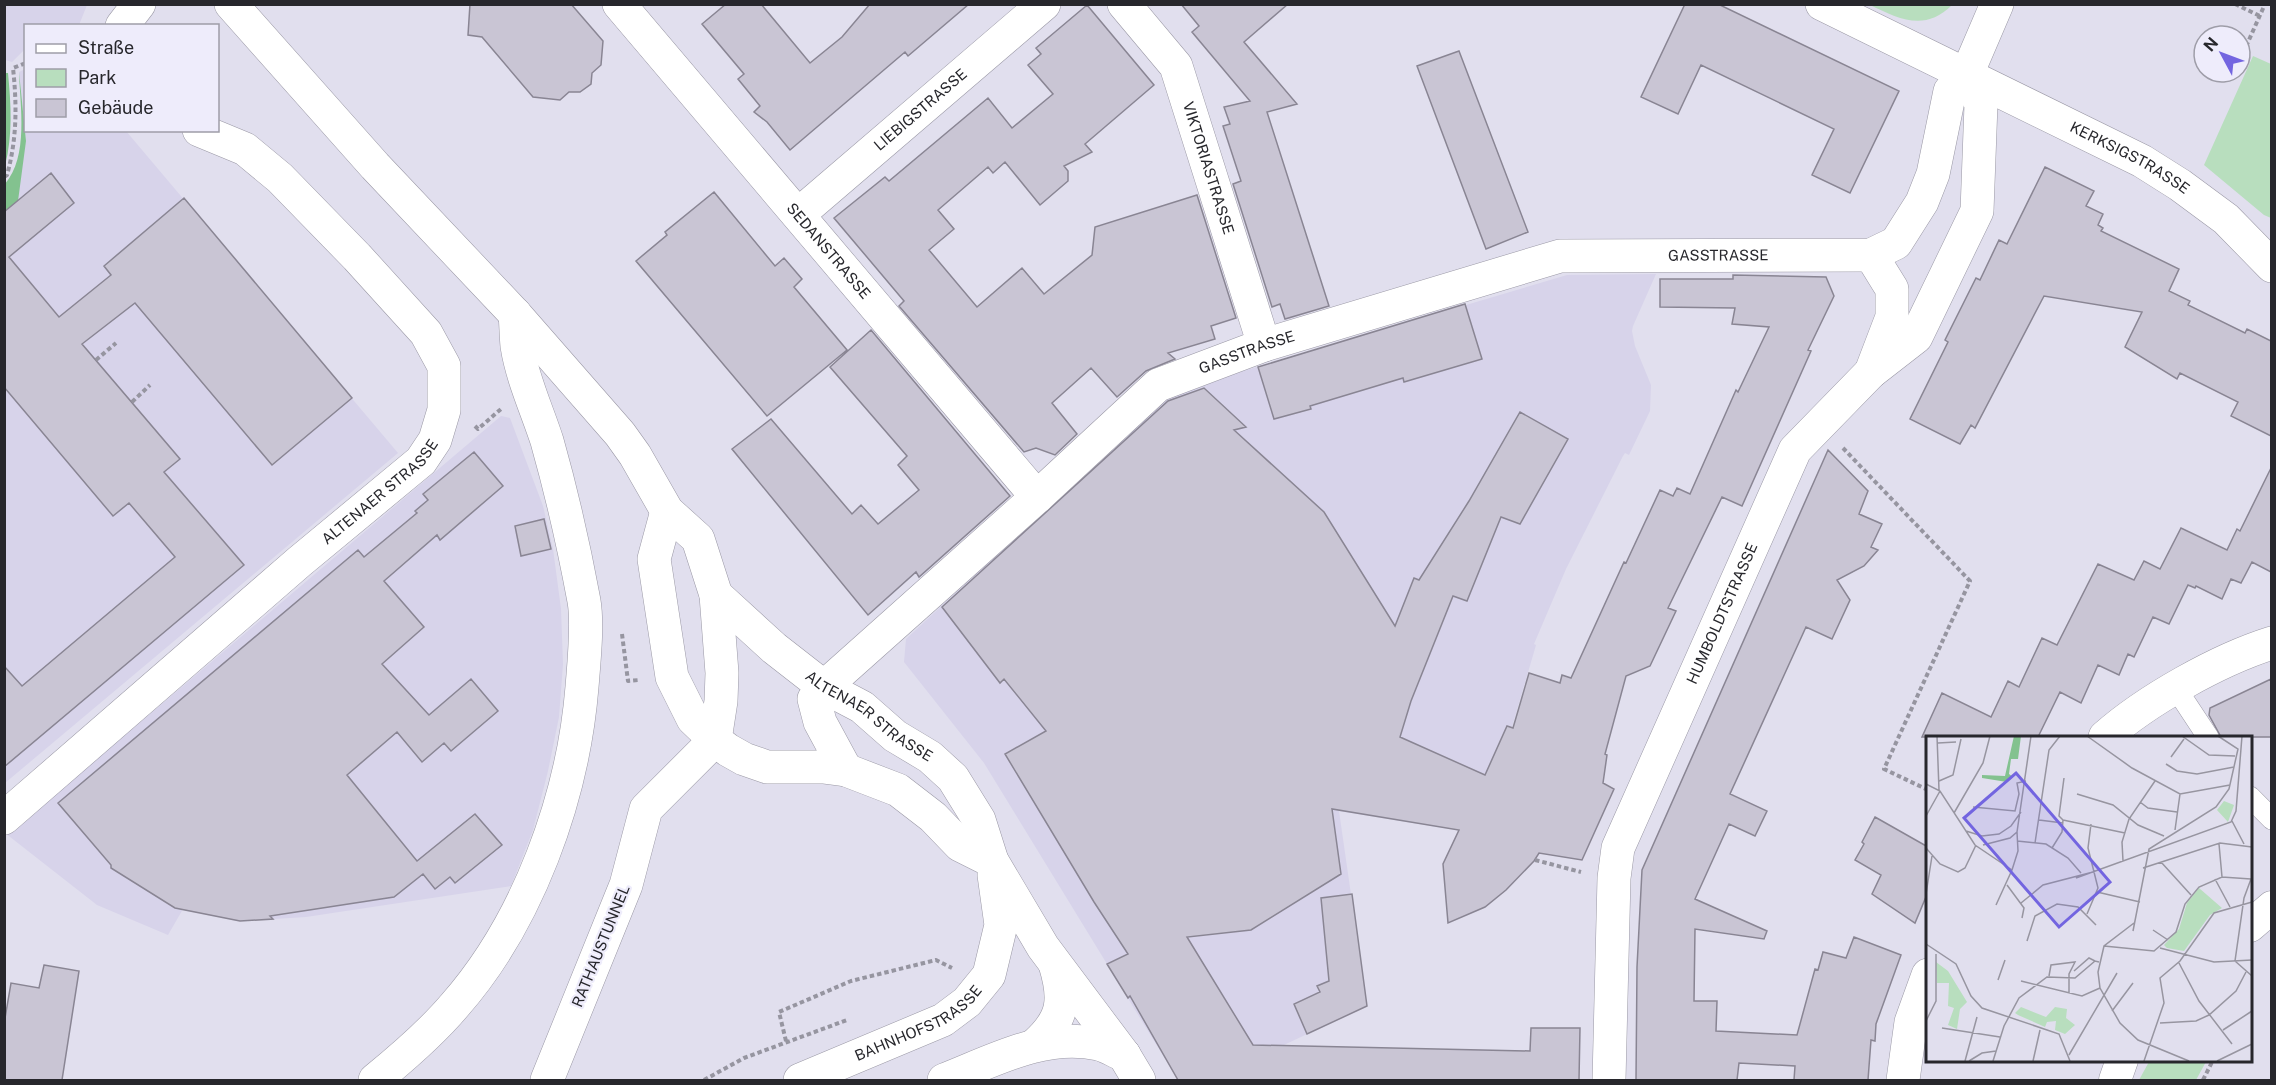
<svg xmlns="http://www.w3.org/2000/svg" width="2276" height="1085" viewBox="0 0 2276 1085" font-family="'Public Sans',sans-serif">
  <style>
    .built { fill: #d7d3ea }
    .green { fill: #b8debe }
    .forest { fill: #83c28f }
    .building { fill: #c9c5d4; stroke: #898593; stroke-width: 1.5 }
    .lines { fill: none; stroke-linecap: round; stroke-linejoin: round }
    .service-casing { stroke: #9a98a5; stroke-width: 22 }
    .pedestrian-casing { stroke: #9a98a5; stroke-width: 33 }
    .minor-casing { stroke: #9a98a5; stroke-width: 34 }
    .tertiary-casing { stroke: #9a98a5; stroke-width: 34 }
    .secondary-casing { stroke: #9a98a5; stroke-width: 34 }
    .path { stroke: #9695a0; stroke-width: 4; stroke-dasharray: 4.5 3; stroke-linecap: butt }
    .service { stroke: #fff; stroke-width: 21 }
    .pedestrian { stroke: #fff; stroke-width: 32 }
    .minor { stroke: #fff; stroke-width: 33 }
    .tertiary { stroke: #fff; stroke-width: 33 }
    .secondary { stroke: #fff; stroke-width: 33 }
    .labels { text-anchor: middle; stroke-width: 4.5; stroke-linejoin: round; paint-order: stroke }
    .street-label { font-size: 15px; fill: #27272c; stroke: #eeecfb }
    .inset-road { fill: none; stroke: #9795a0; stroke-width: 1.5 }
    .view { fill: #7365e0; fill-opacity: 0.15; stroke: #7365e0; stroke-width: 3 }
    .inset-edge { fill: none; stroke: #27272c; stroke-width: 3 }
  </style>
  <rect width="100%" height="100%" fill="#e1dfee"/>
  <path class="built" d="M5 4H87V5L79 25 26 26 25 49 12 62 5 60Z
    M25 69 26 130 126 131 398 453 5 783 4 212 26 141 19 72Z
    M1656 274 1633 326 1632 331 1635 346 1651 385 1650 411 1629 455 1625 453 1623 456 1566 569 1534 644 1536 645 1512 727 1507 726 1462 831 1339 811 1367 1006 1209 1080H1178L984 763 904 662 906 639 1172 392 1567 275Z
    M501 416 510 418 543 506 553 549 561 609 563 664 559 717 548 771 533 830 511 886 306 917 241 921 183 909 168 935 97 905 5 833 37 810Z"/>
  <path class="green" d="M1870 5H1952C1925 32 1899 19 1870 5Z
    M2253 56 2271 64V218L2264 215 2204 165Z
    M2150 1060H2207L2196 1080H2139Z"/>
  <path class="forest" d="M19 72 26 141 18 201 5 212V184C29 156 20 106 19 72Z
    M4 73H8C11 105 13 134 5 166Z"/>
  <path class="building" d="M470 4H571L603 41 601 65 592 73 591 84 580 92H569L560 100 533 97 482 37 468 35Z
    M726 4H761L810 63 842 37 870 4H969L908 56 905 52 790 150 767 122 754 112 760 106 738 79 744 74 702 24Z
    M1181 4H1288L1244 42 1297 104 1267 112 1329 306 1285 319 1280 304 1272 307 1233 184 1241 181 1223 126 1230 124 1224 107 1250 101 1192 32 1199 26Z
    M1685 4H1718L1899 91 1850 193 1812 175 1834 129 1701 65 1678 114 1641 97Z
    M1087 5 1154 85 1085 144 1092 152 1064 166 1068 171V181L1040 205 1005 162 993 173 988 167 938 210 954 229 929 250 977 307 1022 268 1044 294 1092 255 1095 227 1197 195 1236 318 1211 326 1215 339 1168 353 1175 359 1146 371 1117 397 1091 368 1052 403 1077 434 1055 455 1036 448 1024 452 899 306 904 301 834 218 885 177 889 181 988 98 1012 128 1053 94 1028 65 1041 54 1036 48Z
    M1459 51 1528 232 1486 249 1417 66Z
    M2045 167 2094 191 2086 206 2103 214 2098 225 2103 228 2101 231 2179 269 2169 291 2190 301 2188 305 2245 333 2247 329 2271 341V436L2231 416 2238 402 2180 373 2177 379 2125 347 2142 312 2044 296 1975 428 1971 425 1960 444 1910 419 1948 342 1945 340 1976 278 1980 280 1999 240 2007 244Z
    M51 173 74 203 9 257 59 317 111 275 104 266 184 198 352 398 272 465 135 303 82 344 180 459 164 472 244 565 4 767V666L22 686 175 557 129 503 113 516 4 387V212Z
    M714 192 775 266 784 258 802 279 794 287 847 350 767 416 636 261 667 235 665 232Z
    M1733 275 1826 277 1834 296 1808 350 1811 351 1742 506 1722 497 1668 608 1676 611 1650 666 1626 676 1605 754 1607 755 1603 783 1614 789 1582 860 1539 853 1534 861 1506 890 1485 907 1448 923 1443 864 1459 830 1332 809 1341 874 1251 930 1187 937 1253 1045 1530 1051 1531 1028H1580L1579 1080H1178L1130 996 1128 998 1107 964 1128 954 1094 902 1005 754 1046 731 1004 679 1000 683 942 607 1168 401 1204 388 1246 427 1234 430 1324 512 1395 626 1414 578 1419 580 1469 501 1520 412 1568 439 1520 524 1501 517 1467 601 1453 596 1411 701 1400 737 1485 775 1507 726 1513 728 1529 673 1560 683 1562 675 1571 678 1624 562 1626 563 1660 490 1673 496 1677 488 1690 494 1736 390 1738 392 1769 327 1732 324 1735 308 1660 307V279H1733Z
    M1465 304 1482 359 1404 382 1403 378 1310 406 1311 409 1274 419 1258 367Z
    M871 330 1010 496 919 577 916 572 868 615 732 449 771 419 852 514 861 505 878 524 919 490 898 465 907 456 830 367Z
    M1828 450 1868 491 1859 514 1882 524 1871 547 1878 550 1864 566 1837 580 1850 600 1832 639 1806 627 1730 794 1767 811 1755 836 1729 824 1695 899 1767 931 1764 939 1695 929 1694 1001H1717L1716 1031 1797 1035 1815 969 1818 970 1823 952 1846 958 1854 937 1901 955 1876 1024 1875 1041 1871 1040 1868 1080H1794L1795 1066 1739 1063 1737 1080H1636L1637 967 1642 870Z
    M474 452 503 486 440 540 437 535 384 581 424 627 382 664 429 715 471 679 498 711 451 751 444 743 422 762 397 732 347 775 417 861 475 814 502 845 455 883 450 877 435 889 423 874 394 897 270 916 273 919 240 921 175 908 111 868V865L58 803 358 550 364 557 417 513 415 511 428 500 423 494Z
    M2271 468V572L2252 562 2241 583 2231 579 2222 599 2196 586 2195 588 2188 585 2169 624 2153 617 2134 657 2128 654 2119 675 2098 665 2081 703 2060 692 2038 737H1922L1942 693 1991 717 2008 681 2019 687 2042 638 2057 645 2098 564 2134 580 2144 561 2160 569 2181 528 2227 550 2237 529 2240 531Z
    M544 519 551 549 521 556 515 526Z
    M2271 679V737H2221L2209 715 2210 708Z
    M1875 817 1928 847V892L1915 923 1872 894 1881 875 1855 860 1864 844 1862 842Z
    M1352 894 1367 1006 1307 1034 1294 1004 1320 992 1317 986 1329 981 1321 898Z
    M44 965 79 971 62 1080H4V1024L11 983 39 988Z"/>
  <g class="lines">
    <defs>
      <path id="service" d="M2175 687 2208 737
        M2250 797 2272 819"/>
      <path id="pedestrian" d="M2250 926 2272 907
        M2115 1080 2122 1060"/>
      <g id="minor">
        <path id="s1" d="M619 4 1037 497"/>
        <path id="s2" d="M1124 4 1176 66 1264 345"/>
        <path id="s3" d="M1822 4 2142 161 2180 185 2226 219 2272 266"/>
        <path d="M122 26 139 4"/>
        <path id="s4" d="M799 214 1044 4"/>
        <path d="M2105 737C2147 700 2218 660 2272 643"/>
        <path id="s5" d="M4 818 299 562 421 461 435 440 444 410V366L426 333 357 257 280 178 245 149 199 130"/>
        <path d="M1903 1080 1911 1022 1928 975"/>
      </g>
      <g id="tertiary">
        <path d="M1871 255 1892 289V317L1871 372"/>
        <path id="s6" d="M846 770 820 722 814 699 824 687 1037 497 1158 385 1264 345 1560 256 1871 255 1896 243 1922 202 1933 174 1950 91 1967 74 1997 4"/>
        <path d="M1124 1055 1139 1080"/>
        <path id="s7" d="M1609 1080 1614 878 1618 848 1795 450 1871 372 1916 337 1977 211 1981 104 1967 74"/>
      </g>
      <g id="secondary">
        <path d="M231 4 375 166 515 314 620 434 635 455 667 511 698 539 716 595 722 673 721 701 715 740 646 809 626 885 547 1080"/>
        <path d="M667 511 654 559 672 677 693 719 715 740 728 750 744 759 767 767H823L846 770 898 790 933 817 960 845 992 861"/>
        <path id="s8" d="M716 595 774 648 824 687 862 707 895 736 930 757 953 778 979 820 992 861 1043 947 1124 1055"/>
        <path d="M1035 1045C1064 1019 1066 1000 1055 964"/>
        <path d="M375 1080C402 1058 431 1033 454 1006 528 922 573 798 582 687 584 662 588 624 584 601 574 547 562 494 547 441 537 410 522 378 517 346 516 336 516 325 515 314"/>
        <path id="s9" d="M800 1080 943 1020 967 1002 989 975 1001 925 994 875"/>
        <path d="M944 1080C993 1061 1044 1032 1098 1044 1107 1046 1116 1052 1124 1055"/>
      </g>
    </defs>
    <use href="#service" class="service-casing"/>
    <use href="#pedestrian" class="pedestrian-casing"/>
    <use href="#minor" class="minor-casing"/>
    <use href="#tertiary" class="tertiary-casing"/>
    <use href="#secondary" class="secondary-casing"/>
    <path class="path" d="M2235 4 2260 16
      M2240 60 2265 4
      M4 177 7 175C17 139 17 105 13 68L26 63
      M96 360 116 343
      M132 402 150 385
      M475 426 478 429 501 409
      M1843 448 1970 581 1884 769 1928 790
      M622 634 628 681 639 680
      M1535 860 1581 872
      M786 1041 779 1012 851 981 936 960 952 968
      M704 1080 744 1058 847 1020
      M2203 1080 2213 1060"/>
    <use href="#service" class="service"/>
    <use href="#pedestrian" class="pedestrian"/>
    <use href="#minor" class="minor"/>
    <use href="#tertiary" class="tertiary"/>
    <use href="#secondary" class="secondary"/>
  </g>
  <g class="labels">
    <g class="street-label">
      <text dy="5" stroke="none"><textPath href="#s4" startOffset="160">LIEBIGSTRASSE</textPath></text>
      <text dy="5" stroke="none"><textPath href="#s3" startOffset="344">KERKSIGSTRASSE</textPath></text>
      <text dy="5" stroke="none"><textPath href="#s2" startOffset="188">VIKTORIASTRASSE</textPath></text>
      <text dy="5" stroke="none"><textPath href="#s1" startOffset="324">SEDANSTRASSE</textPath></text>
      <text dy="5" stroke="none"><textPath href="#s6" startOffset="1125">GASSTRASSE</textPath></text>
      <text dy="5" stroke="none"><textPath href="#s6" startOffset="639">GASSTRASSE</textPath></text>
      <text dy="5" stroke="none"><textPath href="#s5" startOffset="498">ALTENAER STRASSE</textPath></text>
      <text dy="5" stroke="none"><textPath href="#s7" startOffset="489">HUMBOLDTSTRASSE</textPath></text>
      <text dy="5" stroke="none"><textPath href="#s8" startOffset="196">ALTENAER STRASSE</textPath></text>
      <text transform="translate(601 946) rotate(-68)" y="5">RATHAUSTUNNEL</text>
      <text dy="5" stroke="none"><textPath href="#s9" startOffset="132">BAHNHOFSTRASSE</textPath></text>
    </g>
  </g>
  <g transform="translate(1926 736)">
    <rect width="326" height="326" fill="#e1dfee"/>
    <path d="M298 65 308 69 302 86 291 74ZM273 152 296 172 284 179 258 215 241 212 238 209 253 193 261 167ZM10 226 22 235 41 266 34 273 31 293 22 289 28 272 22 270 23 247H11ZM95 271 120 281 129 271 141 273 140 282 149 289 139 298 129 294 130 285 121 286 119 291 92 279 89 277Z" fill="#b8debe"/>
    <path d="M88 0H95L92 23H85L83 38 87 41 81 46 56 42V39L79 40Z" fill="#83c28f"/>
    <path class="inset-road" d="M11 0 13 54M161 0 206 32 254 58 304 49M256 0 283 19 309 20M12 7 30 6M245 21 258 3M240 28 251 35 271 38 308 31M13 45 27 39 35 3M0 48 14 55 49 109 86 134M151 58 187 69 212 89 238 100M214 66 222 72 251 76M47 71 89 75 93 58 91 47 100 45M28 77 57 27 64 0M0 80 14 55M113 84 137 87M137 84 199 97M306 85 318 108M249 94 254 58M40 95 56 100 73 98 85 90 95 76M91 105 120 108 142 122 155 137M109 107 123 14 134 0M293 108 296 141M57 109 84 102 91 96M0 112 14 128 32 136 39 132 50 109M126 112 136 96 137 84 133 80 138 42M197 125 196 106 203 83 229 45M235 126 265 159M217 132 294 107 326 111M86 134 92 115 91 96 105 0M150 142 305 86 310 75 316 0M289 143 304 171M325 143 318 162 309 225 326 240M81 149 98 172 96 182M171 156 214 166M0 158 6 120M95 167 117 149 167 136M70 169 86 134M161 178 172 152 162 112 165 88M208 187 178 210 172 236 174 252 194 287 212 304 263 325M227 194 242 204M207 195 223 113 290 71 303 53 312 13 292 0M101 205 109 180 131 168 152 171 170 189M0 208 30 228 45 260 56 272 133 298 144 325M178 210 228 215 250 196 259 168 273 151 296 141 325 143M234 212 288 226 326 224M253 227 273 265 306 308M148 235 163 222 169 225M123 240 125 229 149 226 143 238V258M72 244 79 224M95 245 156 260 174 252M186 275 207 247M0 285 10 265V218M234 287 270 285 283 279 310 255 320 236M16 292 74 301M297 294 326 275M143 319 191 237M39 325 51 281M43 325 56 317 70 315M67 325 78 290 93 262 121 241 149 242 169 225 173 226M107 325 114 294M218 325 238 267 234 242 254 225 288 177 326 166M291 325 326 308"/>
    <path class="view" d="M90 37 184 146 133 191 38 82Z"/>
    <rect width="326" height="326" class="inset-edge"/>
  </g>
  <rect width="2276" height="1085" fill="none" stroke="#27272c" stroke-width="12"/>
  <rect x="24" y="24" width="195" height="108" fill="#eeecfb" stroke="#9e9da8" stroke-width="1.5"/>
  <rect x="36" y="44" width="30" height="9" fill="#ffffff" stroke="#9e9da8" stroke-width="1.5"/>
  <text x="78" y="54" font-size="18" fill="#27272c">Straße</text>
  <rect x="36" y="69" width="30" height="18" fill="#b8debe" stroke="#9e9da8" stroke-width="1.5"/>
  <text x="78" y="84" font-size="18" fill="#27272c">Park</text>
  <rect x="36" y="99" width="30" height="18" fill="#c9c5d4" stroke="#9e9da8" stroke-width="1.5"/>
  <text x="78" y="114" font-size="18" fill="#27272c">Gebäude</text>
  <g transform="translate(2222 54) rotate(311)"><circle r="28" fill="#eeecfb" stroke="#9e9da8" stroke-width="1.5"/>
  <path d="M0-4.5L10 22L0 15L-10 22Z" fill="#7365e0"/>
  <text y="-9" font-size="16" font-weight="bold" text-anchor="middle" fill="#27272c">N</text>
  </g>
</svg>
